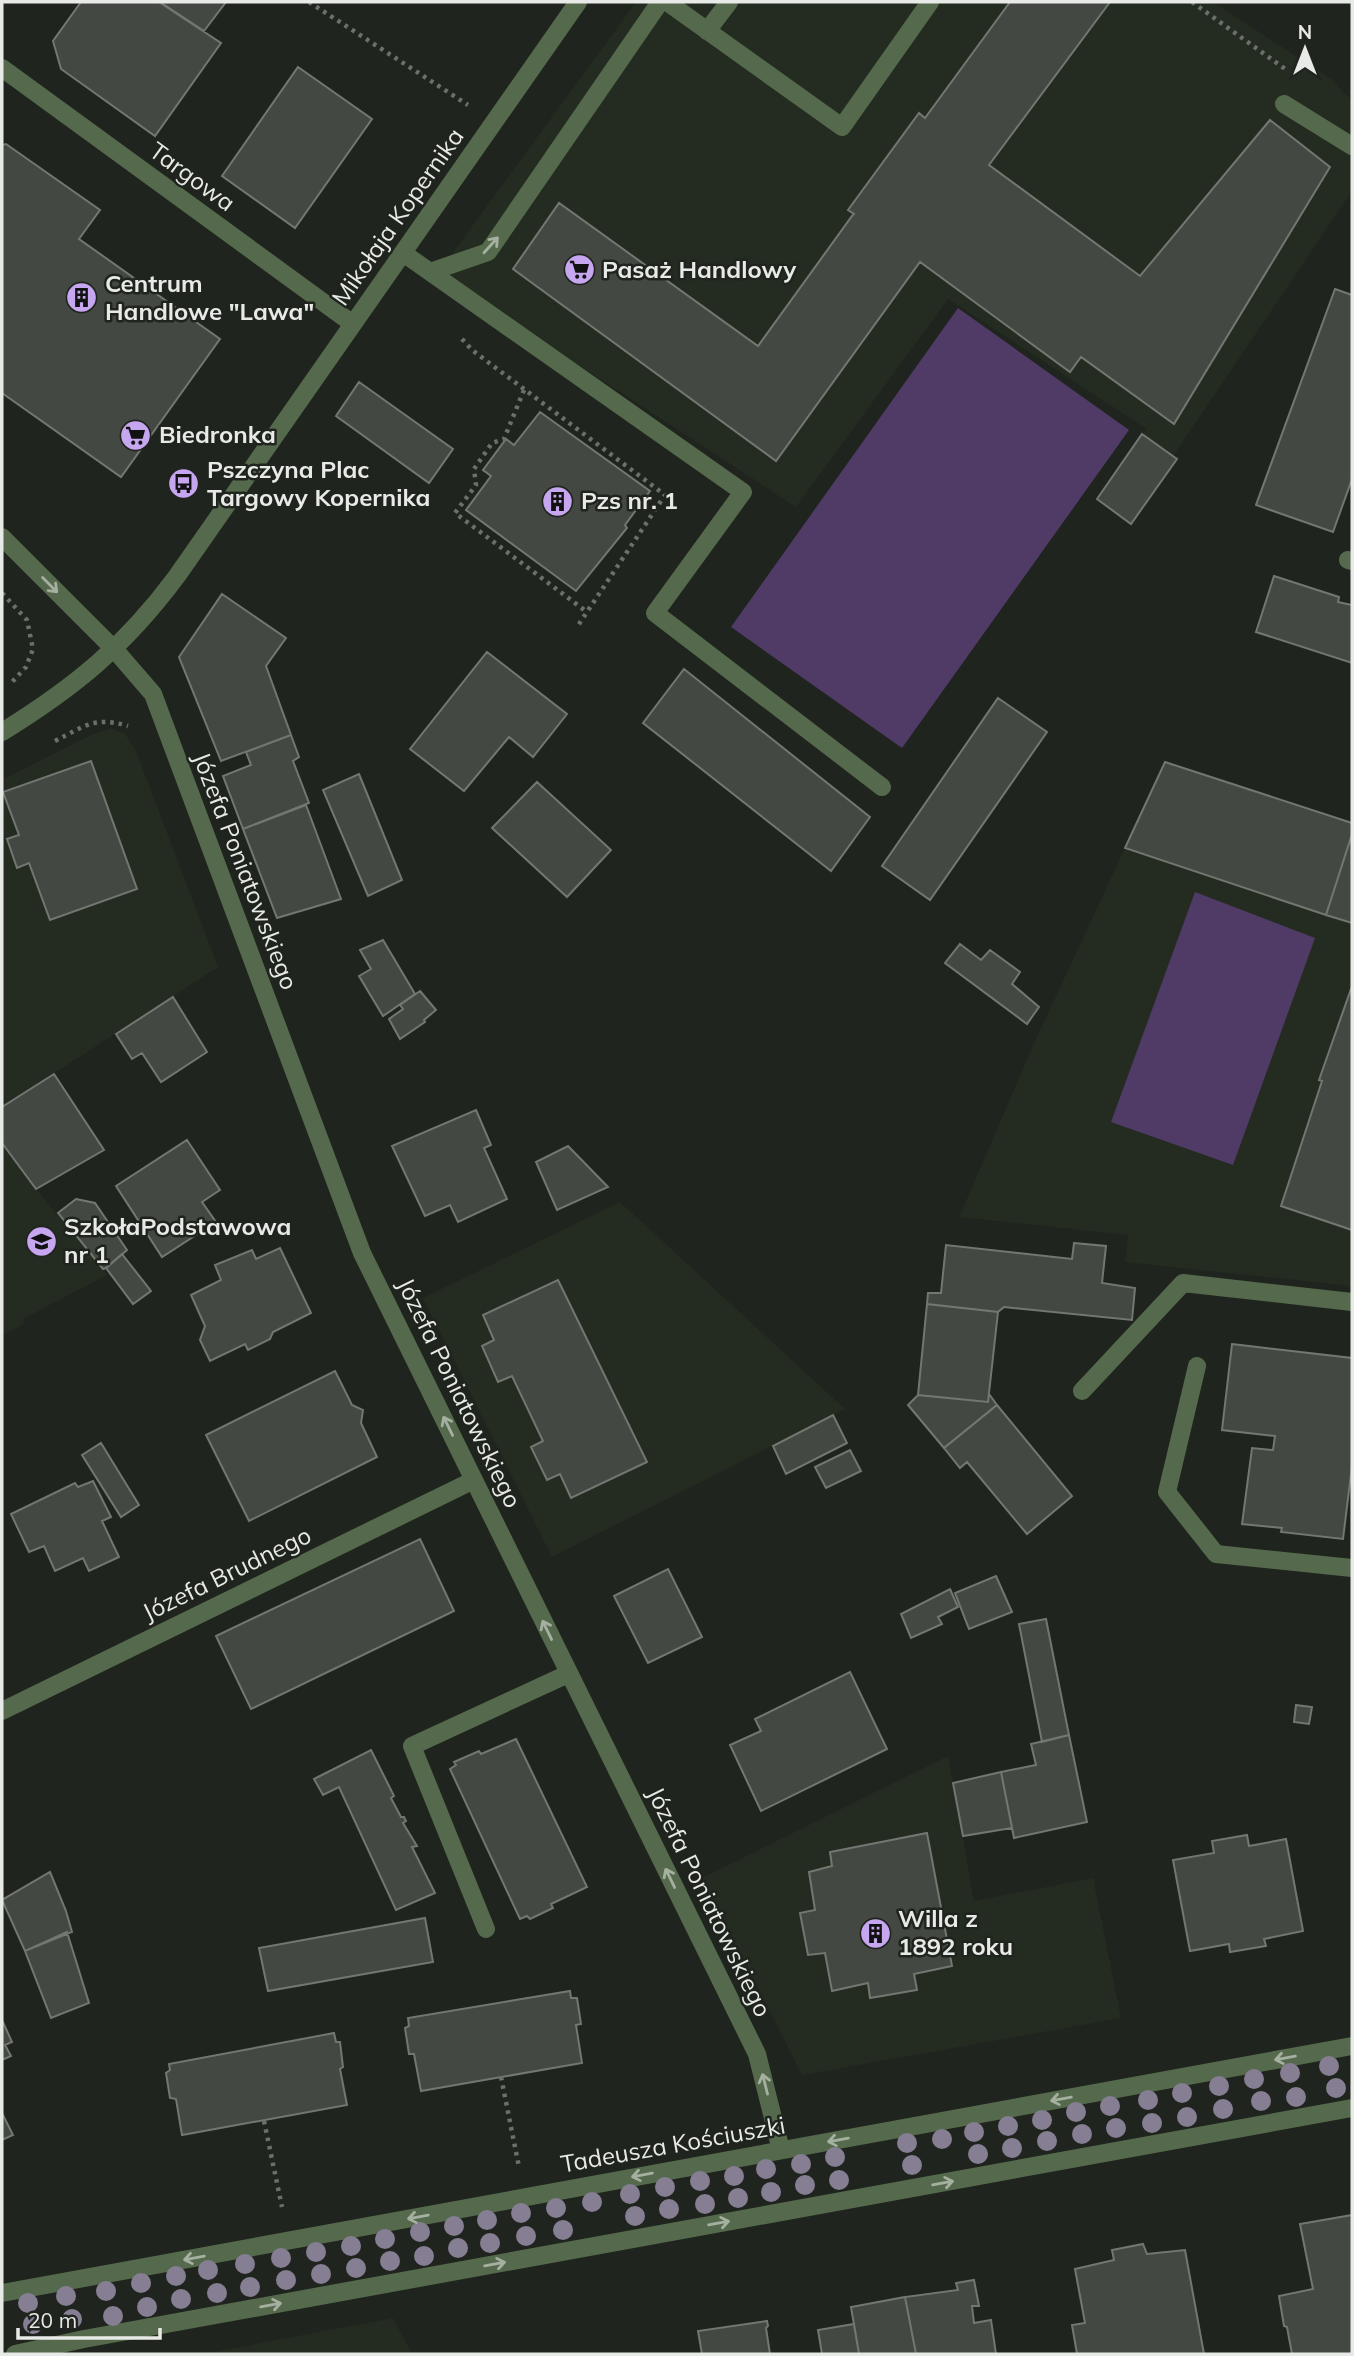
<svg xmlns="http://www.w3.org/2000/svg" width="1354" height="2356" viewBox="0 0 1354 2356" font-family="Mulish,sans-serif">
  <style>
    .built { fill: #242c21 }
    .green { fill: #4f3b66 }
    .building { fill: #444842; stroke: #737771; stroke-width: 2 }
    .lines { fill: none; stroke-linecap: round; stroke-linejoin: round }
    .path { stroke: #6c706a; stroke-width: 4.5; stroke-dasharray: 3.5 5; stroke-linecap: butt }
    .minor { stroke: #556a4c; stroke-width: 18 }
    .tree { fill: #867e93 }
    .oneway { stroke: #a5b0a1 }
    .labels { text-anchor: middle; stroke-width: 5; stroke-linejoin: round; paint-order: stroke }
    .street-label { font-size: 24px; fill: #e7eae6; stroke: #20241e }
    .poi-label { font-size: 24px; font-weight: bold; fill: #e7eae6; stroke: #20241e; text-anchor: start }
  </style>
  <rect width="100%" height="100%" fill="#20241e"/>
  <path class="built" d="M636 2H1213L1331 79 1352 101V191L1173 456 1142 434 1147 429 948 299 796 507 438 273Z
    M111 728 125 734 136 751 218 967 2 1107V780L91 735Z
    M1165 762 1352 823V1286L1125 1262 1128 1235 959 1217 1036 1039Z
    M2 1143 36 1189 107 1275 23 1319 24 1324 2 1335Z
    M620 1202 845 1409 552 1557 423 1298Z
    M948 1756 974 1901 1093 1878 1121 2018 802 2075 702 1878Z
    M393 2318 412 2354H203Z"/>
  <path class="green" d="M958 308 1129 430 902 748 731 627Z
    M1195 892 1315 938 1233 1165 1111 1122Z"/>
  <path class="building" d="M81 2H159L221 43 155 136 61 69 53 41Z
    M160 2H226L204 31Z
    M1010 2H1110L989 165 1140 276 1270 120 1330 167 1174 424 1081 357 1070 372 920 262 776 461 513 269 559 203 758 346 852 216 854 214 848 210 919 113 925 118Z
    M298 67 372 119 295 228 222 176Z
    M6 144 100 210 79 239 220 339 121 477 2 393V145Z
    M1335 289 1352 295V479L1333 532 1256 505Z
    M359 382 453 449 429 483 336 416Z
    M540 412 650 491 625 525 627 528 576 591 466 510 491 476 483 470 506 439 514 445Z
    M1142 434 1177 459 1131 524 1097 499Z
    M1274 576 1339 597 1338 602 1352 605V663L1256 632Z
    M222 594 286 638 266 666 291 735 221 761 179 657Z
    M487 652 567 714 533 757 509 737 464 791 410 749Z
    M684 669 870 817 831 871 643 723Z
    M998 698 1047 732 930 900 882 866Z
    M291 735 299 757 293 761 309 803 243 829 223 776 251 765 246 752Z
    M91 761 137 889 50 920 29 863 17 868 7 839 19 835 3 792Z
    M1165 762 1352 823V834L1326 915 1125 848Z
    M359 774 402 880 368 896 323 790Z
    M537 782 611 850 567 897 492 828Z
    M306 805 341 899 277 918 243 829Z
    M1352 834V923L1326 915Z
    M383 940 415 994 383 1016 359 976 371 969 360 950Z
    M960 944 981 960 990 950 1020 972 1012 984 1039 1007 1027 1024 945 963Z
    M1352 986V1230L1281 1206 1322 1081 1319 1080Z
    M420 991 436 1010 424 1020 425 1022 400 1039 389 1019 403 1009 400 1005Z
    M173 997 207 1052 161 1082 142 1053 132 1059 116 1034Z
    M54 1074 104 1150 36 1189 2 1143V1107Z
    M476 1110 491 1145 484 1148 507 1199 458 1222 450 1205 425 1216 392 1146Z
    M187 1140 220 1190 202 1202 216 1222 162 1257 116 1186Z
    M568 1146 608 1187 557 1210 536 1162Z
    M76 1199 95 1203 127 1250 106 1268 103 1269 58 1213Z
    M1074 1243 1106 1246 1102 1283 1135 1288 1132 1320 1004 1307 998 1312 927 1304 928 1293H941L946 1245 1072 1259Z
    M280 1248 311 1313 273 1332 270 1339 248 1350 245 1344 210 1361 200 1340 205 1326 191 1295 221 1280 215 1265 252 1250 256 1259Z
    M122 1254 151 1291 133 1304 106 1268Z
    M558 1280 647 1462 571 1498 560 1474 547 1480 531 1447 543 1441 512 1376 498 1382 482 1346 494 1340 483 1315Z
    M927 1304 998 1312 988 1402 918 1395Z
    M1232 1344 1352 1358V1466L1343 1539 1281 1532 1282 1528 1242 1524 1252 1448 1273 1450 1275 1436 1222 1430Z
    M335 1371 352 1405 363 1410 361 1423 377 1457 249 1521 206 1435Z
    M989 1394 997 1405 944 1448 908 1405 918 1395 988 1402Z
    M997 1405 1072 1496 1027 1534 967 1462 960 1468 944 1448Z
    M833 1415 847 1443 786 1474 773 1446Z
    M101 1443 139 1505 121 1517 82 1455Z
    M850 1450 861 1471 826 1488 815 1467Z
    M93 1481 111 1517 102 1521 119 1557 89 1571 83 1558 55 1571 44 1546 29 1552 11 1514 75 1483 78 1487Z
    M420 1539 454 1611 251 1709 216 1636Z
    M668 1569 702 1637 648 1663 614 1596Z
    M996 1576 1012 1612 969 1629 955 1593Z
    M950 1589 958 1607 938 1617 942 1624 911 1638 901 1614Z
    M1046 1619 1069 1735 1042 1742 1019 1624Z
    M850 1672 887 1749 761 1811 730 1745 761 1731 755 1719Z
    M1296 1705 1312 1707 1309 1724 1294 1722Z
    M1069 1735 1087 1822 1014 1838 1001 1772 1036 1765 1031 1744Z
    M516 1739 587 1887 551 1904 553 1908 530 1919 527 1916 520 1919 450 1769 456 1765 454 1762 479 1751 481 1754Z
    M371 1750 394 1796 391 1798 401 1817H404L406 1821 403 1823 417 1846 412 1847 435 1893 396 1910 339 1787 323 1795 314 1779Z
    M1001 1772 1012 1828 963 1836 953 1783Z
    M927 1833 952 1966 914 1974 917 1990 870 1998 868 1983 832 1991 825 1953 808 1955 800 1913 815 1910 809 1872 832 1866 830 1852Z
    M1247 1835 1249 1846 1286 1839 1303 1931 1264 1939 1266 1946 1230 1952 1229 1944 1190 1951 1173 1860 1214 1853 1212 1841Z
    M50 1872 66 1911 72 1932 25 1951 2 1900Z
    M425 1918 433 1962 268 1991 259 1948Z
    M67 1932 89 2003 51 2018 25 1951Z
    M570 1991 571 1998H577L581 2024 576 2025 582 2063 421 2091 414 2054H409L405 2028 409 2026 408 2018Z
    M2 2020 12 2042 5 2045 11 2056 2 2060Z
    M334 2033 336 2042H340L343 2067 340 2069 347 2105 182 2135 176 2099 170 2098 166 2073 170 2070 169 2064Z
    M2 2113 13 2135 2 2140Z
    M1352 2215V2354H1292L1287 2327 1284 2326 1279 2296 1313 2289 1300 2224Z
    M1143 2244 1147 2254 1185 2250 1204 2354H1077L1072 2325 1085 2323 1075 2269 1114 2260 1112 2250Z
    M974 2280 979 2306H972L974 2323 991 2320 996 2354H916L905 2297 958 2290 956 2283Z
    M905 2297 916 2354H859L851 2307Z
    M767 2321 768 2326 766 2328 770 2354H702L698 2331Z
    M854 2324 859 2354H822L818 2330Z"/>
  <g class="lines">
    <path class="path" d="M309 2 468 105
      M1192 2 1288 71
      M462 339 472 350 665 495 577 627
      M524 390 504 439 492 443 474 469 476 485 455 513 587 612
      M2 593 27 620 33 649 26 667 11 683
      M55 741C85 726 94 716 128 726
      M501 2077 519 2167
      M264 2121 282 2207"/>
    <path class="minor" d="M667 2 842 127 930 2
      M707 31 729 2
      M2 68 353 324
      M1284 104 1352 146
      M403 253 743 492 655 613 882 787
      M430 272 488 252 660 2
      M2 537 115 650 153 694 362 1253 757 2054 781 2150
      M1348 560 1352 561
      M2 732C75 687 125 646 177 576L578 2
      M1197 1366 1167 1492 1216 1554 1352 1568
      M1082 1391 1183 1283 1352 1302
      M2 1711 474 1480
      M486 1929 412 1746 568 1674
      M2 2293 1352 2046
      M15 2354 84 2339 1352 2108"/>
  </g>
  <g class="tree">
    <circle cx="1329" cy="2066" r="10"/>
    <circle cx="1290" cy="2073" r="10"/>
    <circle cx="1254" cy="2079" r="10"/>
    <circle cx="1219" cy="2086" r="10"/>
    <circle cx="1336" cy="2088" r="10"/>
    <circle cx="1182" cy="2093" r="10"/>
    <circle cx="1296" cy="2097" r="10"/>
    <circle cx="1148" cy="2100" r="10"/>
    <circle cx="1261" cy="2101" r="10"/>
    <circle cx="1110" cy="2106" r="10"/>
    <circle cx="1223" cy="2109" r="10"/>
    <circle cx="1076" cy="2112" r="10"/>
    <circle cx="1187" cy="2117" r="10"/>
    <circle cx="1042" cy="2120" r="10"/>
    <circle cx="1152" cy="2123" r="10"/>
    <circle cx="1008" cy="2126" r="10"/>
    <circle cx="1116" cy="2128" r="10"/>
    <circle cx="974" cy="2132" r="10"/>
    <circle cx="1082" cy="2134" r="10"/>
    <circle cx="942" cy="2139" r="10"/>
    <circle cx="1047" cy="2141" r="10"/>
    <circle cx="907" cy="2143" r="10"/>
    <circle cx="1012" cy="2148" r="10"/>
    <circle cx="978" cy="2154" r="10"/>
    <circle cx="835" cy="2157" r="10"/>
    <circle cx="801" cy="2164" r="10"/>
    <circle cx="912" cy="2165" r="10"/>
    <circle cx="766" cy="2169" r="10"/>
    <circle cx="734" cy="2176" r="10"/>
    <circle cx="839" cy="2180" r="10"/>
    <circle cx="700" cy="2181" r="10"/>
    <circle cx="805" cy="2185" r="10"/>
    <circle cx="665" cy="2187" r="10"/>
    <circle cx="771" cy="2192" r="10"/>
    <circle cx="630" cy="2194" r="10"/>
    <circle cx="738" cy="2198" r="10"/>
    <circle cx="592" cy="2202" r="10"/>
    <circle cx="705" cy="2204" r="10"/>
    <circle cx="556" cy="2208" r="10"/>
    <circle cx="669" cy="2209" r="10"/>
    <circle cx="521" cy="2213" r="10"/>
    <circle cx="635" cy="2216" r="10"/>
    <circle cx="487" cy="2220" r="10"/>
    <circle cx="454" cy="2226" r="10"/>
    <circle cx="563" cy="2230" r="10"/>
    <circle cx="420" cy="2232" r="10"/>
    <circle cx="526" cy="2236" r="10"/>
    <circle cx="385" cy="2239" r="10"/>
    <circle cx="490" cy="2243" r="10"/>
    <circle cx="351" cy="2246" r="10"/>
    <circle cx="458" cy="2248" r="10"/>
    <circle cx="316" cy="2252" r="10"/>
    <circle cx="424" cy="2256" r="10"/>
    <circle cx="281" cy="2258" r="10"/>
    <circle cx="390" cy="2261" r="10"/>
    <circle cx="245" cy="2264" r="10"/>
    <circle cx="356" cy="2268" r="10"/>
    <circle cx="208" cy="2270" r="10"/>
    <circle cx="321" cy="2274" r="10"/>
    <circle cx="176" cy="2276" r="10"/>
    <circle cx="286" cy="2280" r="10"/>
    <circle cx="141" cy="2283" r="10"/>
    <circle cx="250" cy="2287" r="10"/>
    <circle cx="106" cy="2291" r="10"/>
    <circle cx="217" cy="2293" r="10"/>
    <circle cx="66" cy="2296" r="10"/>
    <circle cx="181" cy="2299" r="10"/>
    <circle cx="28" cy="2303" r="10"/>
    <circle cx="147" cy="2307" r="10"/>
    <circle cx="113" cy="2316" r="10"/>
    <circle cx="72" cy="2319" r="10"/>
    <circle cx="33" cy="2324" r="10"/>
  </g>
  <defs><path id="oneway-shaft" d="M-6 0H5M1.5-3L5.5 0L1.5 3" fill="none" stroke-width="1.6" stroke-linecap="round" stroke-linejoin="round" transform="scale(1.75)"/></defs>
  <g class="oneway">
    <use href="#oneway-shaft" transform="translate(491 245) rotate(-48)"/>
    <use href="#oneway-shaft" transform="translate(50 585) rotate(45)"/>
    <use href="#oneway-shaft" transform="translate(448 1426) rotate(-116)"/>
    <use href="#oneway-shaft" transform="translate(547 1630) rotate(-116)"/>
    <use href="#oneway-shaft" transform="translate(670 1878) rotate(-116)"/>
    <use href="#oneway-shaft" transform="translate(1285 2058) rotate(170)"/>
    <use href="#oneway-shaft" transform="translate(765 2084) rotate(-104)"/>
    <use href="#oneway-shaft" transform="translate(1061 2099) rotate(170)"/>
    <use href="#oneway-shaft" transform="translate(838 2140) rotate(170)"/>
    <use href="#oneway-shaft" transform="translate(642 2175) rotate(170)"/>
    <use href="#oneway-shaft" transform="translate(943 2183) rotate(-10)"/>
    <use href="#oneway-shaft" transform="translate(418 2217) rotate(170)"/>
    <use href="#oneway-shaft" transform="translate(719 2223) rotate(-10)"/>
    <use href="#oneway-shaft" transform="translate(194 2258) rotate(170)"/>
    <use href="#oneway-shaft" transform="translate(495 2264) rotate(-10)"/>
    <use href="#oneway-shaft" transform="translate(271 2305) rotate(-10)"/>
  </g>
  <defs>
    <symbol id="supermarket-disc" viewBox="-11 -11 22 22"><circle r="9.5" fill="#c7a6f0" stroke="#20241e"/><path d="M-6-5.5h2.5l.6 2H6L4.5 2H-2.5L-4.4-4H-6ZM-1.5 3.2a1.3 1.3 0 1 0 .1 0ZM3 3.2a1.3 1.3 0 1 0 .1 0Z" fill="#111"/></symbol>
    <symbol id="building-disc" viewBox="-11 -11 22 22"><circle r="9.5" fill="#c7a6f0" stroke="#20241e"/><path d="M-4-6H4V6H1V3H-1V6H-4ZM-2.5-4.3h1.7v1.8h-1.7ZM.8-4.3h1.7v1.8H.8ZM-2.5-1h1.7V.8h-1.7ZM.8-1h1.7V.8H.8Z" fill="#111"/></symbol>
    <symbol id="bus-disc" viewBox="-11 -11 22 22"><circle r="9.5" fill="#c7a6f0" stroke="#20241e"/><path d="M-5-6H5V4H4V6H2V4H-2V6H-4V4H-5ZM-3.5-4V0h7V-4ZM-3.5 1.2v1.5H-2V1.2ZM2 1.2v1.5H3.5V1.2Z" fill="#111"/></symbol>
    <symbol id="school-disc" viewBox="-11 -11 22 22"><circle r="9.5" fill="#c7a6f0" stroke="#20241e"/><path d="M0-5L7-2L0 1L-7-2ZM-4 1L0 2.5L4 1V4Q0 6-4 4Z" fill="#111"/></symbol>
  </defs>
  <g fill-rule="evenodd">
    <use href="#supermarket-disc" x="562" y="252" width="35" height="35"/>
    <use href="#building-disc" x="64" y="280" width="35" height="35"/>
    <use href="#supermarket-disc" x="118" y="418" width="35" height="35"/>
    <use href="#bus-disc" x="166" y="466" width="35" height="35"/>
    <use href="#building-disc" x="540" y="484" width="35" height="35"/>
    <use href="#school-disc" x="24" y="1224" width="35" height="35"/>
    <use href="#building-disc" x="858" y="1916" width="35" height="35"/>
  </g>
  <g class="labels">
    <g class="street-label">
      <text transform="translate(192 177) rotate(36)" y="8">Targowa</text>
      <text transform="translate(398 217) rotate(-55)" y="8">Mikołaja Kopernika</text>
      <text transform="translate(245 871) rotate(69)" y="8">Józefa Poniatowskiego</text>
      <text transform="translate(459 1393) rotate(64)" y="8">Józefa Poniatowskiego</text>
      <text transform="translate(227 1574) rotate(-26)" y="8">Józefa Brudnego</text>
      <text transform="translate(709 1902) rotate(64)" y="8">Józefa Poniatowskiego</text>
      <text transform="translate(673 2145) rotate(-10)" y="8">Tadeusza Kościuszki</text>
    </g>
    <g class="poi-label">
      <text x="602" y="278">Pasaż Handlowy</text>
      <text x="105" y="292">Centrum<tspan x="105" dy="28">Handlowe "Lawa"</tspan></text>
      <text x="159" y="443">Biedronka</text>
      <text x="207" y="478">Pszczyna Plac<tspan x="207" dy="28">Targowy Kopernika</tspan></text>
      <text x="581" y="509">Pzs nr. 1</text>
      <text x="64" y="1235">SzkołaPodstawowa<tspan x="64" dy="28">nr 1</tspan></text>
      <text x="898" y="1927">Willa z<tspan x="898" dy="28">1892 roku</tspan></text>
    </g>
  </g>
  <rect width="1354" height="2356" fill="none" stroke="#e7eae6" stroke-width="7"/>
  <g transform="translate(1305 49)" stroke="#20241e" stroke-width="5" paint-order="stroke">
  <path d="M0-5L12 26L0 18L-12 26Z" fill="#e7eae6"/>
  <text y="-10" font-size="19" font-weight="bold" text-anchor="middle" fill="#e7eae6">N</text>
  </g>
  <path d="M18 2328v10h142v-10" fill="none" stroke="#e7eae6" stroke-width="3.5"/>
  <text x="28" y="2328" font-size="21" fill="#e7eae6" stroke="#20241e" stroke-width="5" paint-order="stroke">20 m</text>
</svg>
